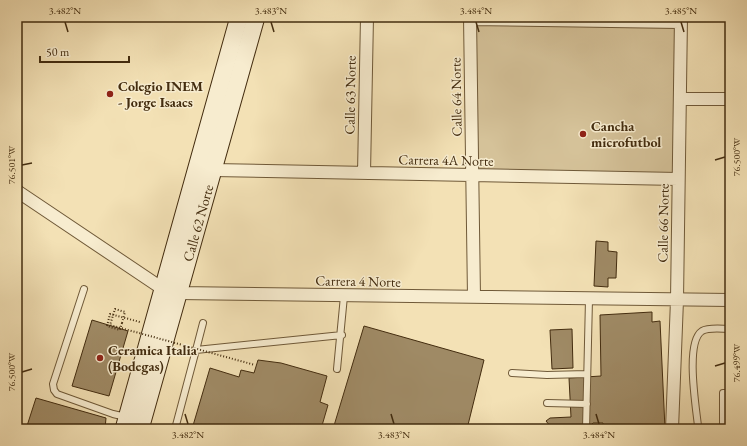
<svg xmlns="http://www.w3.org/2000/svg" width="747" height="446" viewBox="0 0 747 446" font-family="'EB Garamond',serif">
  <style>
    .green { fill: #d5c299; stroke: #8c7754 }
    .building { fill: #9f8a65; stroke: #432c0f }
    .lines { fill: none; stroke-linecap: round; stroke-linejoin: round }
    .lane-casing { stroke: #6f5938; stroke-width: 8 }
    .street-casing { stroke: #6f5938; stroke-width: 14 }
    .secondary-casing { stroke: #432c0f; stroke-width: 19 }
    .path { stroke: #432c0f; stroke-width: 2; stroke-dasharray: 1 2; stroke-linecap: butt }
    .lane { stroke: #f7eccf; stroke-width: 6 }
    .street { stroke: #f7eccf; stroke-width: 12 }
    .secondary { stroke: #f7eccf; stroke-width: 17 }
    .path-bridge { stroke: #432c0f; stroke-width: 2; stroke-dasharray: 1 2; stroke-linecap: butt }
    .ticks { fill: none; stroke: #432c0f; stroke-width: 1.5 }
    .poi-dot { fill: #8f2418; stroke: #f7eccf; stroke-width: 1.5 }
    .labels { text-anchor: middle; stroke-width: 3; stroke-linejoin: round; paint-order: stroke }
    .poi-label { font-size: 14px; font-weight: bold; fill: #432c0f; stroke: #f7eccf; text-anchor: start }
    .street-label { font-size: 14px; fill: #432c0f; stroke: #f7eccf }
    .neatline { fill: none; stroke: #432c0f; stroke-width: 1.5 }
    .ticks-label { font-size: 10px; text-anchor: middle; fill: #432c0f }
  </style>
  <rect width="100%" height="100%" fill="#f3e1b5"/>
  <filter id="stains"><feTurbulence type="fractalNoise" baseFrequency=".005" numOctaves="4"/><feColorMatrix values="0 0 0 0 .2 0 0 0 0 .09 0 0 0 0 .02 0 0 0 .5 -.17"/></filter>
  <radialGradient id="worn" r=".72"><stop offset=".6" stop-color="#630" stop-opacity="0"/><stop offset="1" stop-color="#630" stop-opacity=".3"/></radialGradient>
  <path class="green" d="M470 19 680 22 678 179 472 175Z"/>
  <path class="building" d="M596 241 608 242V251L617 252 616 278H608V287L594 286Z
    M652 312V322L660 321 665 429H603V423H593L587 429 581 426 551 427 546 421 550 418 571 417 569 378 601 376 600 315Z
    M92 320 128 331 109 396 72 386Z
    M364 326 484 360 467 429H333Z
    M572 329 573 368 552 369 550 330Z
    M258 360 281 363 327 376 320 402 328 405 321 429H192L210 368 239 377 241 370 254 373Z
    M36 398 106 418 105 429H26Z"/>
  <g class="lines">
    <defs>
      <path id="lane" d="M84 289 53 384 54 390 57 394 113 414 126 417
        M196 350 203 323
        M337 369 344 296
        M512 373 547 375 587 374
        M547 403 587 404
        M175 429 196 350 342 335
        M586 429 589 299
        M700 429 698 426C696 407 685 342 702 331 709 327 722 329 730 329
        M723 429V393H730"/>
      <path id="street" d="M470 17 474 297
        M470 19 680 22
        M680 99H730
        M213 170 678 179
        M364 173 367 17
        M17 191 163 289 178 293 730 300
        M672 429 677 300 681 17"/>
      <g id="secondary">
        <path d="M124 429 239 17"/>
        <path id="s1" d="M140 429 256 17"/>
      </g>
    </defs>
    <use href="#lane" class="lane-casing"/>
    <use href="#street" class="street-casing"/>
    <use href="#secondary" class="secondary-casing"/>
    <path class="path" d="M122 323 120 330 107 326 110 314 140 322"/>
    <use href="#lane" class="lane"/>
    <use href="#street" class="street"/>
    <use href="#secondary" class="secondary"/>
    <path class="path-bridge" d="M122 323 125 312 115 309 110 325 255 365"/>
  </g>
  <path class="ticks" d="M65 22 68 32M271 22 274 32M476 22 479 32M681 22 684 32M715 160 725 157M22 165 32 163M715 366 725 363M22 372 32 369M185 414 188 424M391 414 394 424M596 414 599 424"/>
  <g class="poi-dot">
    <circle cx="110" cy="94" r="4"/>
    <circle cx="583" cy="134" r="4"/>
    <circle cx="100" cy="358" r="4"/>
  </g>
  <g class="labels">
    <g class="poi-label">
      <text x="118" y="91">Colegio INEM<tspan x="118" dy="16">- Jorge Isaacs</tspan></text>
      <text x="591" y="131">Cancha<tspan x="591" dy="16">microfutbol</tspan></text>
      <text x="108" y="355">Ceramica Italia<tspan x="108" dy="16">(Bodegas)</tspan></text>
    </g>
    <g class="street-label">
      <text transform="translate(350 95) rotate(-89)" y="5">Calle 63 Norte</text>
      <text transform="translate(456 97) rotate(-91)" y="5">Calle 64 Norte</text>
      <text transform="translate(446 160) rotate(1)" y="5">Carrera 4A Norte</text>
      <text dy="5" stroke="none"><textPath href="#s1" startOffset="214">Calle 62 Norte</textPath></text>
      <text transform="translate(663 223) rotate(-89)" y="5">Calle 66 Norte</text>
      <text transform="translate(358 281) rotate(1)" y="5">Carrera 4 Norte</text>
    </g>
  </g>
  <rect width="747" height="446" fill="none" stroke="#f3e1b5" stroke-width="44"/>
  <path d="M40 56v6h89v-6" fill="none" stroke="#432c0f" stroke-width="2"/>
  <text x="46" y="56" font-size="12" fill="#432c0f" stroke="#f7eccf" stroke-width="3" paint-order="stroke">50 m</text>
  <rect x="22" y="22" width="703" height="402" class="neatline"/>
  <g class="ticks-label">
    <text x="65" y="14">3.482°N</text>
    <text x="271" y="14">3.483°N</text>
    <text x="476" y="14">3.484°N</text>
    <text x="681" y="14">3.485°N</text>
    <text transform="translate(736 157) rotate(-90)" y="4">76.500°W</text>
    <text transform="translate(11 165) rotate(-90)" y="4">76.501°W</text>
    <text transform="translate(736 363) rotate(-90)" y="4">76.499°W</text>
    <text transform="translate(11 372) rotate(-90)" y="4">76.500°W</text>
    <text x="188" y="438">3.482°N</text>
    <text x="394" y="438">3.483°N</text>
    <text x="599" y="438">3.484°N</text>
  </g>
  <rect width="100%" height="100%" filter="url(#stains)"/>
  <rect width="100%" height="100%" fill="url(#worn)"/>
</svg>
